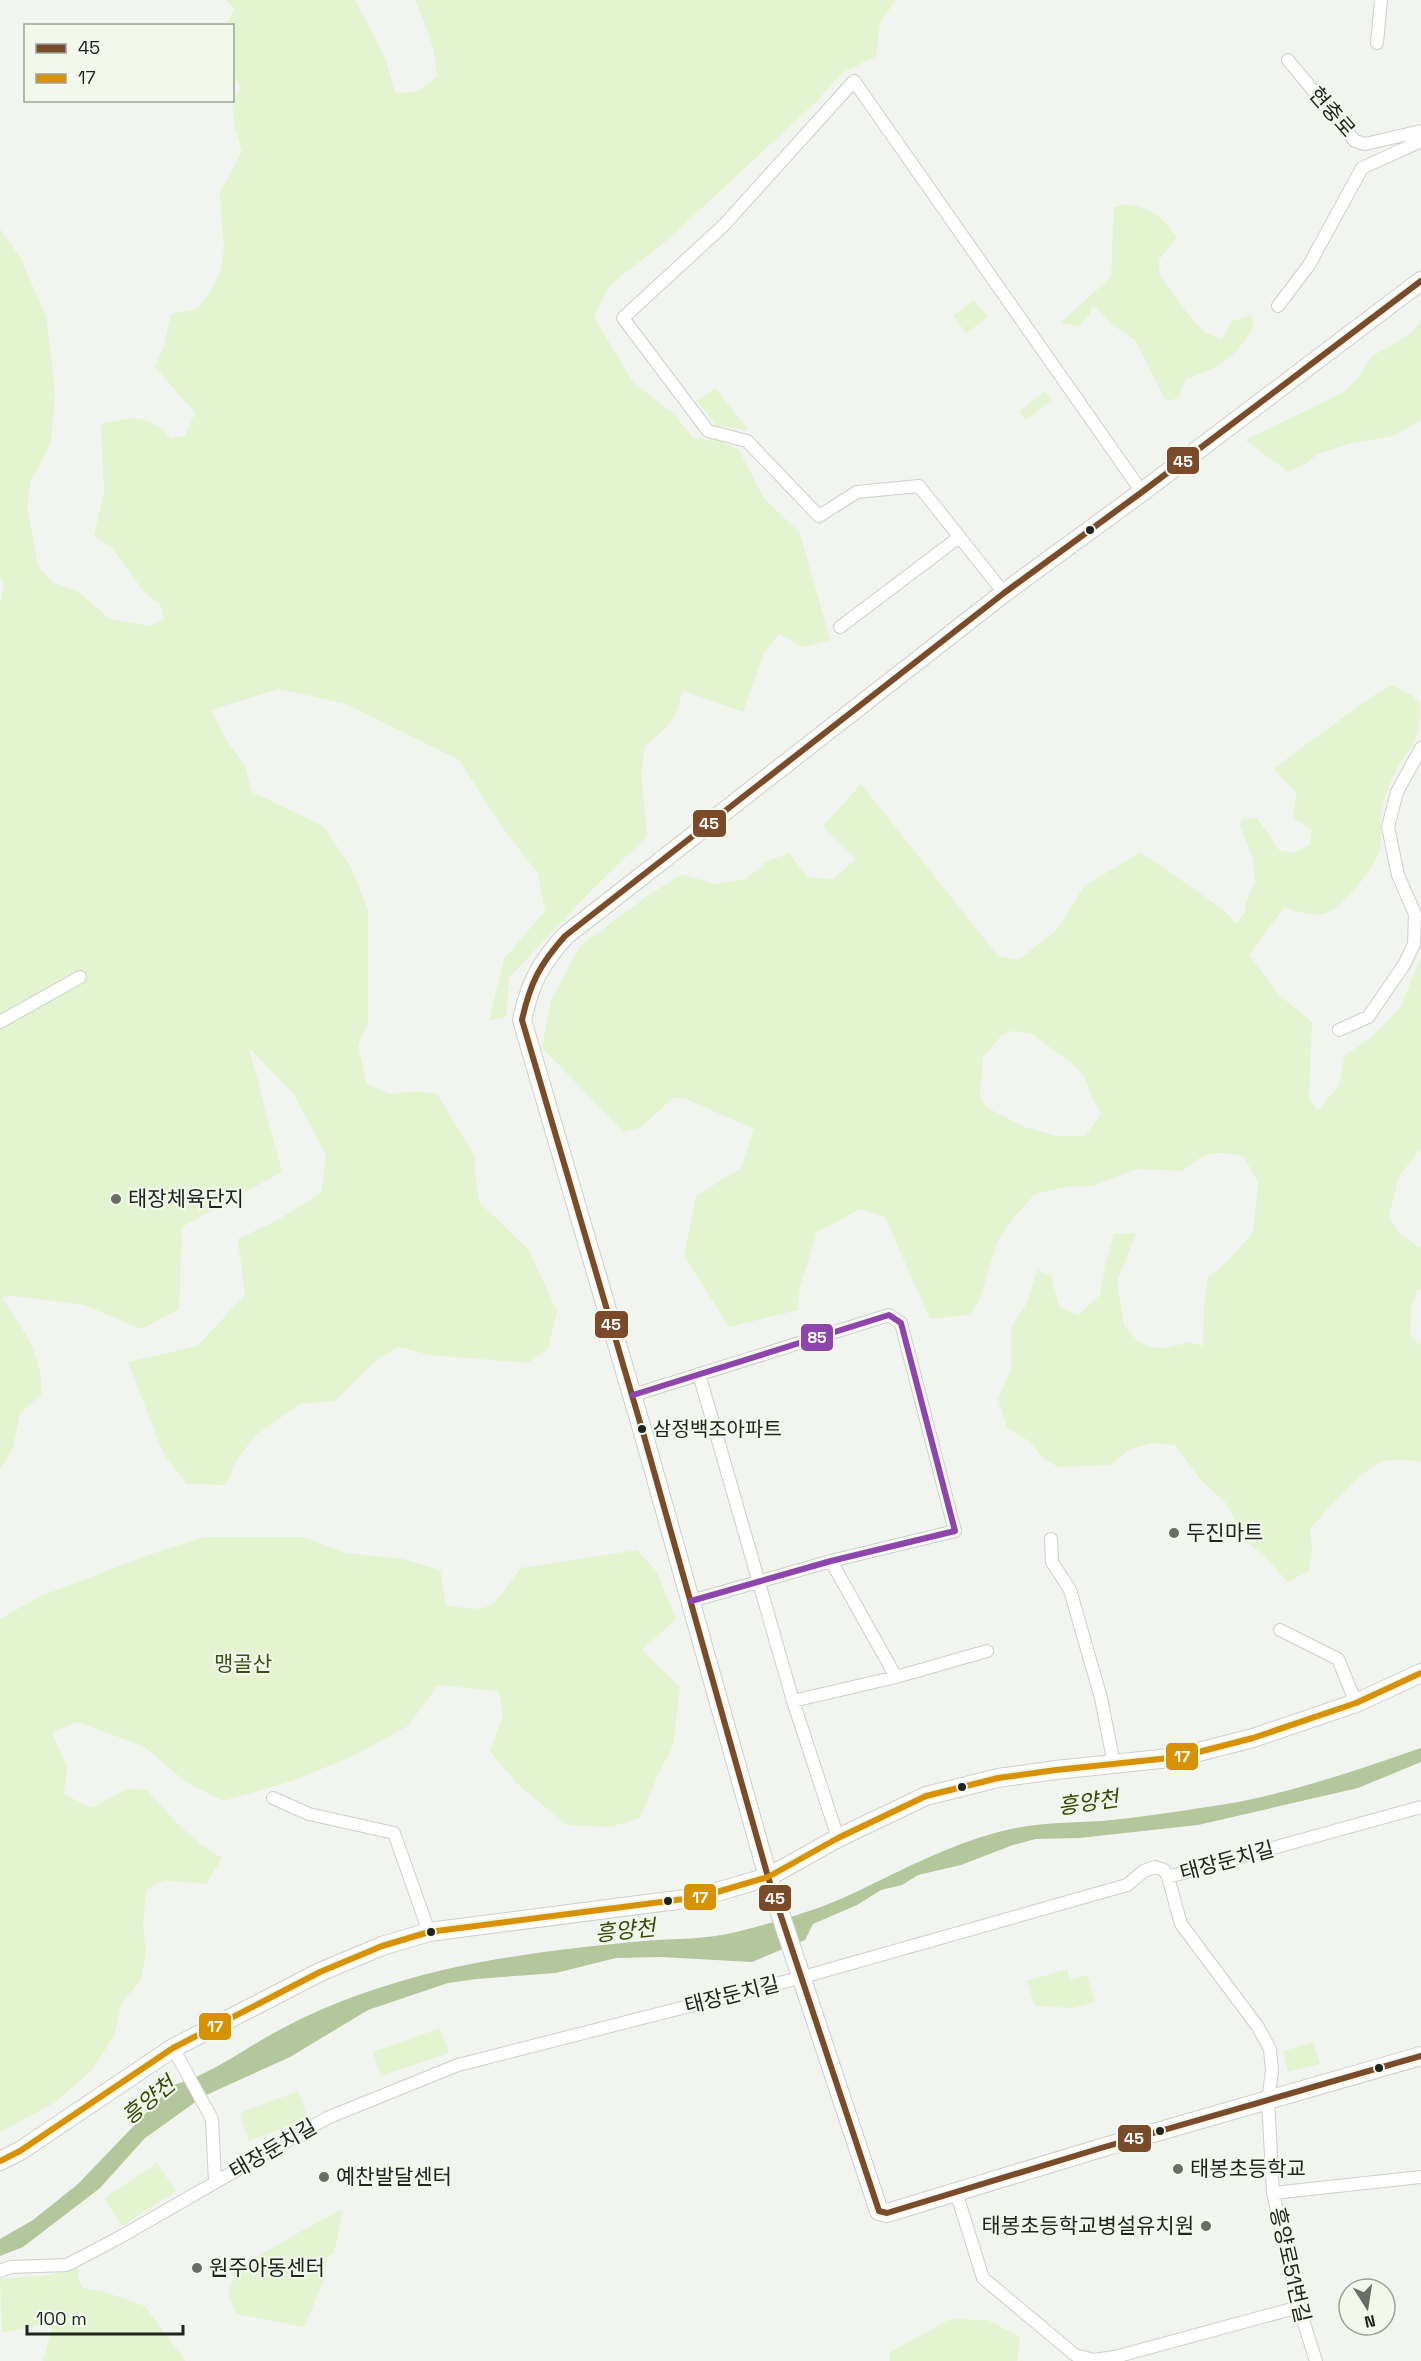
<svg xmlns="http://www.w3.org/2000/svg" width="1421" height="2361" viewBox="0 0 1421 2361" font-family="'Space Grotesk','Noto Sans KR',sans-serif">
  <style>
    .green { fill: #e4f3d0; fill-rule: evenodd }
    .water { fill: #b4c69b }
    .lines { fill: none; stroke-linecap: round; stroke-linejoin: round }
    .street-casing { stroke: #cdcfca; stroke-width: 14 }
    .secondary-casing { stroke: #cdcfca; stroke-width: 20 }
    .street { stroke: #fdfefd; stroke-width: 12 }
    .secondary { stroke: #fdfefd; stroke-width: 18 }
    .bus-1-casing { stroke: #f2f8ec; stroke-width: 10 }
    .bus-2-casing { stroke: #f2f8ec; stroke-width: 10 }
    .bus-3-casing { stroke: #f2f8ec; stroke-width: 10 }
    .bus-1 { stroke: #7a4b2a; stroke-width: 6 }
    .bus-2 { stroke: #d79204; stroke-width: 6 }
    .bus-3 { stroke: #8e44ad; stroke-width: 6 }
    .bus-dot { fill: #21231e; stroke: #f2f8ec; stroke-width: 2 }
    .poi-dot { fill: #6a6c67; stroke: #f2f8ec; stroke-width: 2 }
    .labels { text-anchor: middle; stroke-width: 4.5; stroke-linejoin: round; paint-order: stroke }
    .bus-label { font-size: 20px; fill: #21231e; stroke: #f2f8ec; text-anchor: start }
    .street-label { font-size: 21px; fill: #21231e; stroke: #f2f8ec }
    .poi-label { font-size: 21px; fill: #21231e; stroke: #f2f8ec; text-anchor: start }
    .park-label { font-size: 21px; fill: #3c5211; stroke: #f2f8ec }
    .water-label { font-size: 22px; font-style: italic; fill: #344a05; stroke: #f2f8ec }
    .line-badge { stroke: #f2f8ec; stroke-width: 2 }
    .badge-label { font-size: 16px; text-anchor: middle; font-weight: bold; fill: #fff }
  </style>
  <rect width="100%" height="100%" fill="#f2f5ef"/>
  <path class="green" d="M226 0H355L386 60 395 93 416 92 437 77C436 49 426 25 415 0H896L880 22 876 56 842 73 817 101 666 241 610 285 594 317 633 382 675 415 693 438 721 441 739 450 763 497 800 533 830 640 803 647 779 634 764 653 743 712 682 690C676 722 670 725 645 746L641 774 647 836 580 902 509 978 506 1017 489 1020 504 959 545 911 538 874 502 827 459 760 346 704 279 689 211 710 227 741 245 766 252 792 323 826 351 867 368 910V1022L358 1045 367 1084 391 1094 416 1091 437 1094 475 1157V1176L480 1203 528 1249 557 1311 548 1349 528 1363 430 1355 398 1347 379 1358 335 1401 300 1404 256 1435 238 1458 225 1485 187 1484 163 1453 128 1362 197 1346 245 1295 238 1239 279 1219 321 1193 326 1155 293 1093 249 1048 282 1172 182 1227 179 1309 141 1329 84 1305 15 1296 2 1297C22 1328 44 1356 41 1395L20 1413 13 1447 0 1469V604L4 583 0 577V229L20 257 46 316 53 372 55 393 51 442 31 480 27 505 38 566 52 582 77 591 110 619 149 626 164 619 160 604 144 592 112 548 94 536 104 492 101 424C132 417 147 412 171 438L185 436 195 413 155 367 164 346 171 314 197 309 208 295 221 271 224 249 220 193 242 151 234 124 232 101 241 88 233 74 232 26 226 25 234 9Z
    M1126 204C1153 209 1160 215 1177 237L1159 260V274L1190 317 1205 332 1222 340 1232 321 1251 315 1254 326C1236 358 1220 367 1186 379L1179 396 1171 401 1165 399 1135 340 1114 326 1093 305 1089 315 1079 326 1060 323 1111 277 1114 207Z
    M974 300 988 317 966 333 953 316Z
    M1421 320V420L1393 436 1352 443 1318 454 1302 466 1288 472 1245 440 1342 393 1356 380 1372 356 1398 342 1414 330Z
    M715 388 749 430 717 426 697 401Z
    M1045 391 1052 400 1026 420 1019 412Z
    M1392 685 1413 696 1420 704C1421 752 1402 750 1389 787 1385 797 1381 811 1381 822 1380 831 1382 841 1380 850 1376 866 1341 910 1324 914 1312 917 1295 911 1284 907L1249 955 1279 995 1312 1022 1309 1098 1317 1111 1339 1086 1344 1056 1372 1037 1400 1008 1421 957V1148L1398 1178 1389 1217 1399 1233 1418 1247H1421V1290L1418 1289 1411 1307 1410 1335 1421 1346V1462C1407 1460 1392 1458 1379 1463 1361 1471 1324 1513 1310 1529L1312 1551 1309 1571 1288 1582 1265 1557 1246 1541 1226 1503 1200 1479 1175 1445 1152 1443 1130 1449 1109 1465 1058 1467 1044 1459 1029 1441 1007 1428 998 1398 1011 1371V1327L1027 1303 1037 1270 1051 1275 1059 1307 1078 1315 1100 1295 1105 1266 1114 1234 1136 1233 1117 1281 1124 1326 1139 1342 1151 1347 1166 1348 1189 1342 1203 1346 1204 1305 1208 1277 1229 1260 1253 1232 1258 1183 1244 1157C1214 1150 1206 1151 1183 1171L1137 1169 1092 1186 1066 1187 1035 1194 1015 1216 998 1240 978 1304 968 1315 930 1319 885 1217 860 1209 817 1232 800 1287 798 1310 729 1327 684 1255 696 1196 741 1168 754 1129 684 1098H673L641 1127 624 1132 542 1048 551 1000 580 946 646 897 682 874 714 884 746 879 767 861 789 853 807 877 833 879 856 859 823 826 861 784 998 956 1018 960 1056 931 1084 886 1141 852 1225 911 1236 924 1245 913 1246 903 1255 882 1253 858 1240 825 1242 820 1257 818 1279 850 1295 853 1310 844 1312 830 1293 817 1297 792 1283 780 1274 768 1371 697ZM1012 1031 1032 1034 1074 1065 1085 1078 1092 1098 1101 1114 1085 1136H1057L1025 1127 986 1107 980 1096 983 1057 1002 1035Z
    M204 1537H303L346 1553 403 1559 440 1570 446 1605C496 1615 492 1606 521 1568L637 1550 656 1571 676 1619 642 1650 680 1687 673 1746 658 1775 640 1818 611 1827 567 1825 515 1782 490 1751 503 1715 499 1691 438 1685 408 1726 351 1757 292 1781 223 1801 187 1783 143 1746 77 1722 52 1733 67 1766 64 1794 91 1808 127 1789 147 1790C170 1816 192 1841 222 1858L206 1884 164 1880 146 1890 143 1926 146 1952 141 1980 122 2002 114 2036 91 2071 54 2103 0 2132V1619L41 1596 151 1554Z
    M1067 1969 1070 1980 1087 1975 1095 2002 1074 2008 1035 2006 1027 1981Z
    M440 2028 449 2053 381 2076 373 2052Z
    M1313 2042 1320 2064 1288 2072 1283 2051Z
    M298 2091 308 2118 249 2141 239 2113Z
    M157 2163 176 2191 122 2226 104 2198Z
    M343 2209 334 2253 328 2256 324 2280 304 2327 236 2314 228 2295 235 2270 296 2234Z
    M79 2268 78 2279 83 2288 102 2291 145 2306 185 2361H43L52 2328 39 2325 2 2333 0 2279 44 2276Z
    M950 2319 988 2320 1020 2337 1017 2361H890L889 2353Z"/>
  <path class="water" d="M1421 1748V1762L1358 1788 1198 1825 1079 1838 1036 1839 1013 1845 961 1865 918 1875 902 1885 881 1890 857 1905 813 1924 805 1940 752 1962 661 1957 616 1958 556 1973 476 1979 448 1983 368 2010 290 2057 204 2096 145 2138 100 2188 23 2247 0 2256V2239L33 2220 78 2184 173 2085C214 2074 246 2047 283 2028 333 2001 389 1983 443 1970 509 1955 578 1947 644 1941 675 1938 706 1940 736 1932 775 1922 816 1911 854 1893 904 1869 956 1841 1011 1829 1042 1822 1072 1823 1102 1821 1137 1818 1172 1812 1207 1807 1280 1797 1351 1772 1421 1748Z"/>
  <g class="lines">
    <defs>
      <path id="street" d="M1377 43 1381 0
        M1288 60 1355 141 1365 144 1421 131
        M1278 306 1309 265 1362 168 1421 141
        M1004 593 919 486 857 492 819 516 747 441 708 431 623 318 724 225 854 81 1142 492
        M840 627 958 538
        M0 1022 80 977
        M1339 1030 1368 1017 1404 965 1414 944 1415 914 1398 875 1388 827 1397 792 1421 748
        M699 1374 793 1701 838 1838
        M633 1395 889 1315 901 1323 955 1531 831 1561 691 1601
        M1051 1539 1052 1562 1070 1590 1101 1698 1114 1764
        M831 1561 896 1677
        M1280 1630 1338 1659 1356 1703
        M793 1701 896 1677 987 1651
        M273 1798 309 1814 394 1833 429 1932
        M1168 1877 1421 1807
        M173 2048 212 2119 215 2182
        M956 2192 983 2278 1075 2355 1094 2360 1115 2357 1299 2307
        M1273 2193 1421 2177
        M0 2271 11 2267 67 2265 122 2236 327 2118 458 2065 803 1977 1127 1885 1144 1871 1155 1867 1164 1870 1168 1877 1181 1924 1258 2027 1270 2049 1272 2071 1268 2100 1273 2193 1299 2307 1316 2361"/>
      <path id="secondary" d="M1421 281 1142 492 1004 593 565 936C540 964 530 983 522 1020L644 1436 768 1877 879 2211 887 2213 1101 2148 1421 2056
        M0 2161 20 2151 173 2048 320 1972 382 1946 429 1932 700 1897 768 1877 838 1838 926 1796 998 1778 1056 1770 1179 1757 1253 1738 1356 1703 1421 1673"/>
    </defs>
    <use href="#street" class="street-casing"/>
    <use href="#secondary" class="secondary-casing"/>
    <use href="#street" class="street"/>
    <use href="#secondary" class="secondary"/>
    <defs>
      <path id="bus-1" d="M1421 281 1142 492 1004 593 565 936C540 964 530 983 522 1020L644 1436 768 1877 879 2211 887 2213 1101 2148 1421 2056"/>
      <path id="bus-2" d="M0 2161 20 2151 173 2048 320 1972 382 1946 429 1932 700 1897 768 1877 838 1838 926 1796 998 1778 1056 1770 1179 1757 1253 1738 1356 1703 1421 1673"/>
      <path id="bus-3" d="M633 1395 889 1315 901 1323 955 1531 831 1561 691 1601"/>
    </defs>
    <use href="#bus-1" class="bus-1-casing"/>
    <use href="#bus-2" class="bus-2-casing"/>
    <use href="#bus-3" class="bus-3-casing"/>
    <use href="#bus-1" class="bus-1"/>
    <use href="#bus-2" class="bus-2"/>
    <use href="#bus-3" class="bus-3"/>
  </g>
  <g class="bus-dot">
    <circle cx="1090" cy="530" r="5"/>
    <circle cx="642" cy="1429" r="5"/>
    <circle cx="962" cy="1787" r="5"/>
    <circle cx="668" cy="1901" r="5"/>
    <circle cx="431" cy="1932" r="5"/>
    <circle cx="1379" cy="2068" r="5"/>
    <circle cx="1160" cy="2131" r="5"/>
  </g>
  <g class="poi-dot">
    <circle cx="116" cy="1199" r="6"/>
    <circle cx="1174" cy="1533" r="6"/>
    <circle cx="1178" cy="2169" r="6"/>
    <circle cx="324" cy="2177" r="6"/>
    <circle cx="1206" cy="2226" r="6"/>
    <circle cx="197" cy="2268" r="6"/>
  </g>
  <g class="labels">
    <g class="bus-label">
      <text x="653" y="1436">삼정백조아파트</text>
    </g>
    <g class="street-label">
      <text transform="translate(1332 112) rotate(49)" y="7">현충로</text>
      <text transform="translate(1227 1861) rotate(-15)" y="7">태장둔치길</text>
      <text transform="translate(732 1995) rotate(-14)" y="7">태장둔치길</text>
      <text transform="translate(273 2149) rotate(-30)" y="7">태장둔치길</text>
      <text transform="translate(1290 2265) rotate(77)" y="7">흥양로51번길</text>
    </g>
    <g class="poi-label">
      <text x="128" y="1206">태장체육단지</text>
      <text x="1186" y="1540">두진마트</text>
      <text x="1190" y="2176">태봉초등학교</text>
      <text x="336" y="2184">예찬발달센터</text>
      <text x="1194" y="2233" text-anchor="end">태봉초등학교병설유치원</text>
      <text x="209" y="2275">원주아동센터</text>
    </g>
    <g class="park-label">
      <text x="243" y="1671">맹골산</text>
    </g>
    <g class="water-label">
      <text transform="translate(1088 1802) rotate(-8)" y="8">흥양천</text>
      <text transform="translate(625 1930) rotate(-6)" y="8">흥양천</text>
      <text transform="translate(148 2100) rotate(-39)" y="8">흥양천</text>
    </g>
  </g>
  <g class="line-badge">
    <rect x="1166" y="446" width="34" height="29" rx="6" fill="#7a4b2a"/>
    <rect x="692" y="809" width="35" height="29" rx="6" fill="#7a4b2a"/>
    <rect x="594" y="1310" width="35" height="29" rx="6" fill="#7a4b2a"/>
    <rect x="800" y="1323" width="34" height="29" rx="6" fill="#8e44ad"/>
    <rect x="1165" y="1742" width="34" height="29" rx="6" fill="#d79204"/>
    <rect x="683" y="1883" width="34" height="28" rx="6" fill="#d79204"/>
    <rect x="758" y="1884" width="34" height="28" rx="6" fill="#7a4b2a"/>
    <rect x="198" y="2012" width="34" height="29" rx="6" fill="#d79204"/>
    <rect x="1117" y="2124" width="35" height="29" rx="6" fill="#7a4b2a"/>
  </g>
  <g class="badge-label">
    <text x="1183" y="467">45</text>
    <text x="709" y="829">45</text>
    <text x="611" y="1330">45</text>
    <text x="817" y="1343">85</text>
    <text x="1182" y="1762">17</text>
    <text x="700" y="1903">17</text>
    <text x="775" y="1904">45</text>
    <text x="215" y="2032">17</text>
    <text x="1134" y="2144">45</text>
  </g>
  <rect x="24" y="24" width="210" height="78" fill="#f2f8ec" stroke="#9ea39a" stroke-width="1.5"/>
  <rect x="36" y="44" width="30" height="9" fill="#7a4b2a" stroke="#9ea39a" stroke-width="1.5"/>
  <text x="78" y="54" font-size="18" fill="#21231e">45</text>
  <rect x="36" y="74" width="30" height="9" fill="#d79204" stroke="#9ea39a" stroke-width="1.5"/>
  <text x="78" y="84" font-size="18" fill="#21231e">17</text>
  <g transform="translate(1367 2307) rotate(168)"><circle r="28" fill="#f2f8ec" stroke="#9ea39a" stroke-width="1.5"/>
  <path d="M0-4.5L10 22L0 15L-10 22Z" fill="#6a6c67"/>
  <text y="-9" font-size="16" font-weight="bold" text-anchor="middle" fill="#21231e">N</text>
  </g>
  <path d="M27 2325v9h156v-9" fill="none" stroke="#21231e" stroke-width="3"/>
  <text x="36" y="2325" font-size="18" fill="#21231e" stroke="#f2f8ec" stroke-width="4.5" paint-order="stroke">100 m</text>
</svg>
